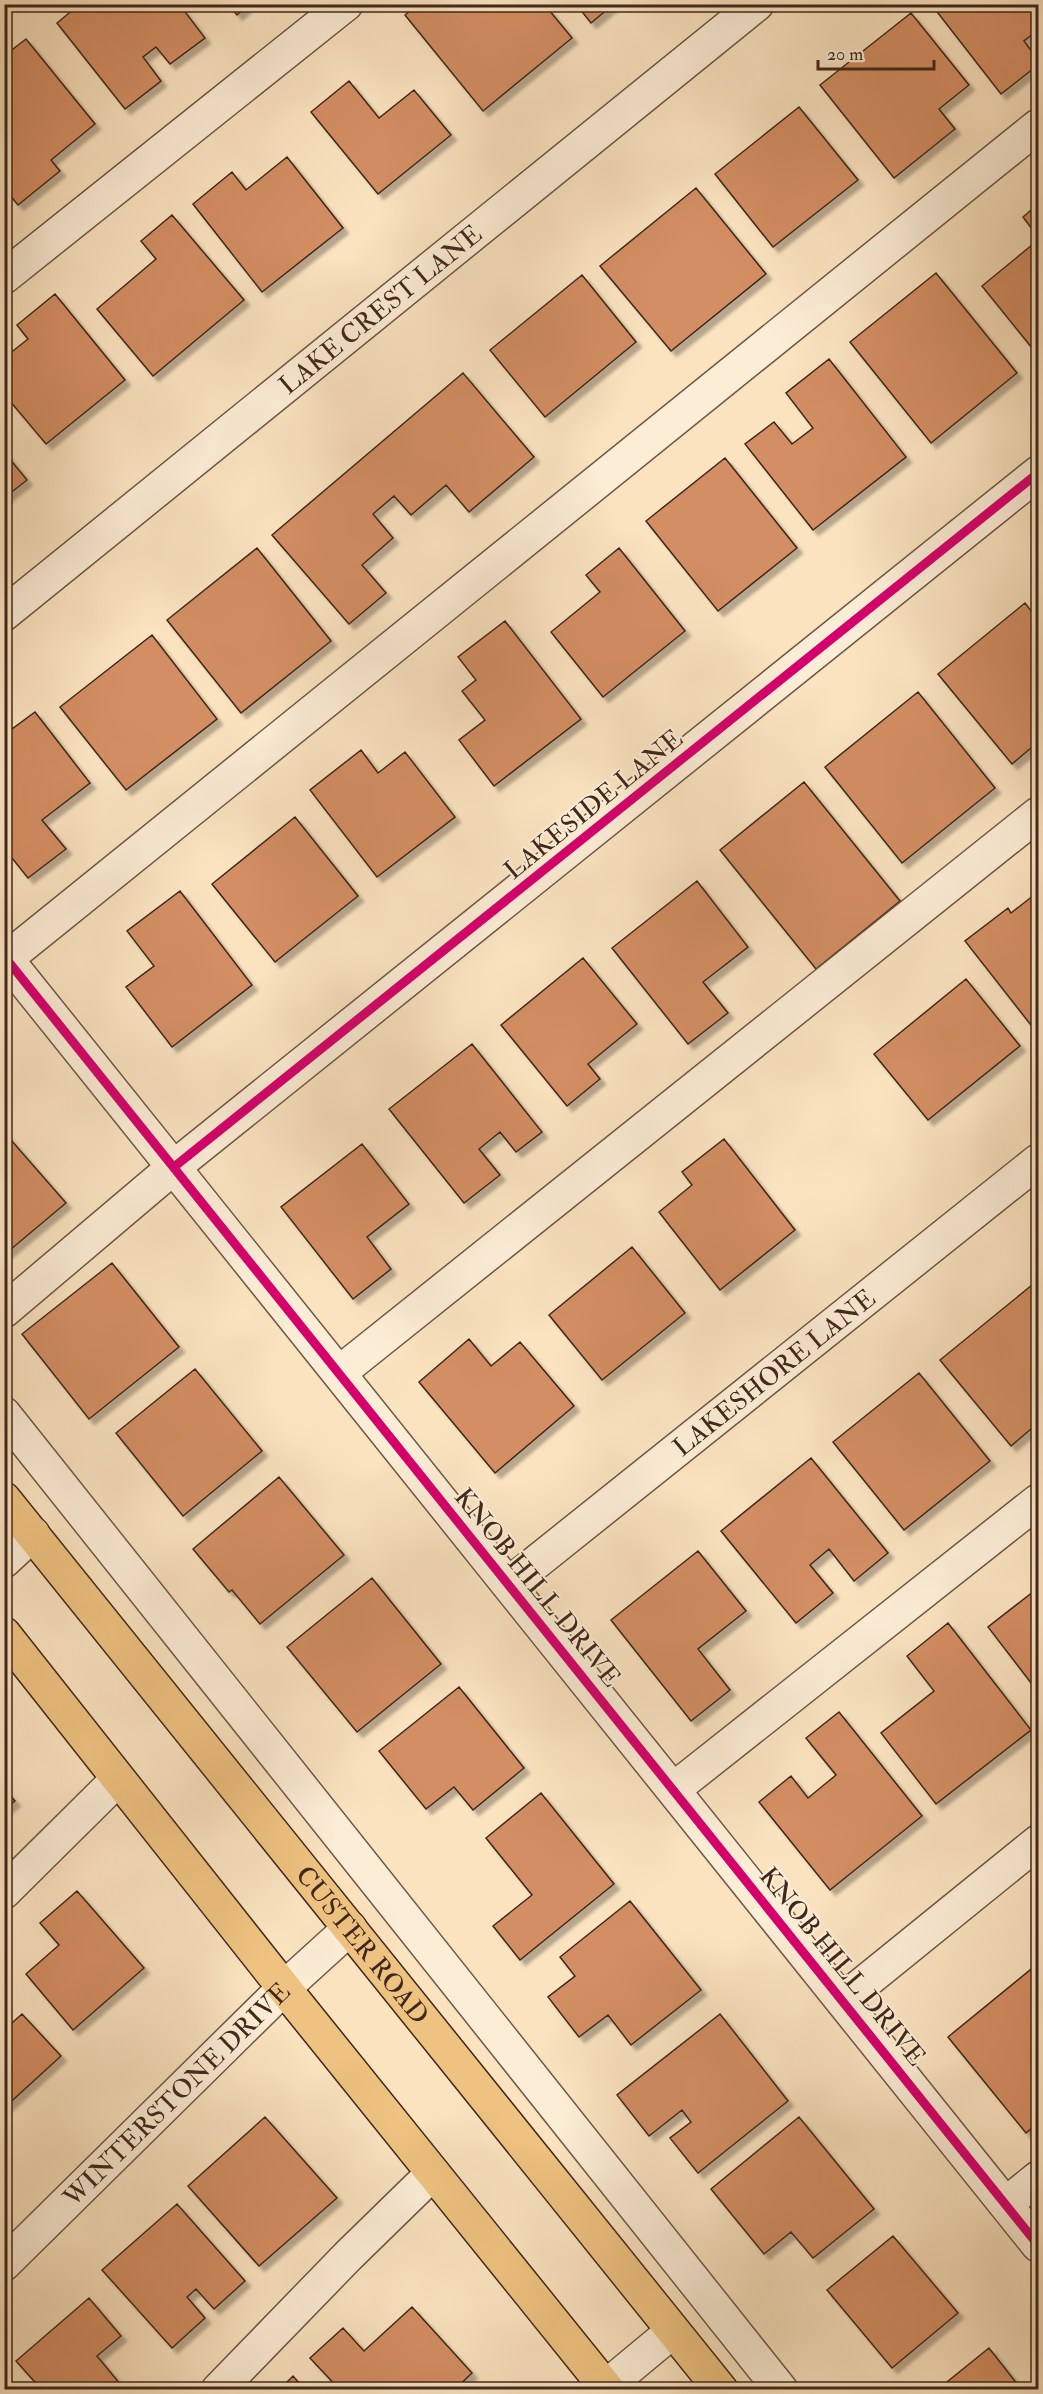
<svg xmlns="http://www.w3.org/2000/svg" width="1043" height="2394" viewBox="0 0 1043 2394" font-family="'IM FELL Double Pica',serif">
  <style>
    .building { fill: #d38e63; stroke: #3f281b; stroke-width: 1.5; filter: url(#shadow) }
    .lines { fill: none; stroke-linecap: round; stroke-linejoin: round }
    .minor-casing { stroke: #6e5744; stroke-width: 36 }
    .major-casing { stroke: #3f281b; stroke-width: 36 }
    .minor { stroke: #fcedd6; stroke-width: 33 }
    .major { stroke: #eec280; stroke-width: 33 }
    .cycleway-casing { stroke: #fcedd6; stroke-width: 13 }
    .cycleway { stroke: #d6006c; stroke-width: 9 }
    .labels { text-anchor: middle; stroke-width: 4.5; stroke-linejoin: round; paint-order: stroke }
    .street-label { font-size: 26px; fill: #3f281b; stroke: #fcedd6 }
  </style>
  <defs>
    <filter id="shadow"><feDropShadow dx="5.5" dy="5.5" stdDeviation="1.5" flood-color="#0004"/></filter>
  </defs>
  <rect width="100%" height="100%" fill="#fbe3c0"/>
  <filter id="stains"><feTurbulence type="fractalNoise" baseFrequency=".00333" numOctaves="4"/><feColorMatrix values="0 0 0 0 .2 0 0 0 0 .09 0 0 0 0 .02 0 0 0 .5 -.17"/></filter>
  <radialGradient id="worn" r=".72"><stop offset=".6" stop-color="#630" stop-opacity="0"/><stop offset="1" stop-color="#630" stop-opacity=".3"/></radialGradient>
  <path class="building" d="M80 4H179L205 38 170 64 156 47 143 57 161 81 125 109 57 23Z
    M228 4H249L237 15Z
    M418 4H544L572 38 483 111 405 15Z
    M576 4H614L591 23Z
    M931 4H1038V30L1024 41 1038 60V65L1001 94Z
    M911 13 969 85 939 109 955 129 894 178 820 85Z
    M26 39 95 124 51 160 60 171 18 205 4 188V56Z
    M349 81 379 118 414 90 451 135 378 194 311 112Z
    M799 107 858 180 773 247 715 174Z
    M287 157 343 228 262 292 193 204 232 172 246 190Z
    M696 188 766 274 671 351 600 266Z
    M1038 204V237L1023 217Z
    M172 215 244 300 153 376 97 309 156 259 141 241Z
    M1038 240V350L1036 353 982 286Z
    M936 273 1017 373 931 443 850 342Z
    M582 275 636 342 545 417 490 350Z
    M55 294 125 380 46 444 4 394V358L28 339 17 325Z
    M829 359 906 457 813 530 745 444 774 422 792 444 813 428 786 393Z
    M463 373 534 457 469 512 446 485 411 515 394 496 373 514 393 538 362 565 386 593 349 624 272 535Z
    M4 452 27 480 4 498Z
    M725 458 797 548 718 611 646 521Z
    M257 548 331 641 241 713 167 620Z
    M619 548 685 631 603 697 551 632 600 592 586 575Z
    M1025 603 1038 620V742L1012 764 938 674Z
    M505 621 581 719 494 786 459 740 485 720 462 691 476 680 458 657Z
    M152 635 217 719 126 790 60 707Z
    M918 692 995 788 902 863 825 767Z
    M35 712 90 783 42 820 66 849 28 878 4 848V735Z
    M361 750 378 773 405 752 455 817 377 877 310 790Z
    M804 782 900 901 816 969 720 850Z
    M295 817 358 896 275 962 212 884Z
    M697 881 748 947 703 982 728 1013 688 1044 612 948Z
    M180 891 252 985 172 1047 126 987 154 966 127 931Z
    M1038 892V1034L965 941 1008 908 1011 913Z
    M583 958 637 1024 588 1064 600 1079 567 1106 501 1025Z
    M966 979 1020 1046 928 1120 874 1054Z
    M472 1044 542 1132 516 1152 500 1132 479 1149 500 1175 464 1203 389 1109Z
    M4 1132 66 1203 4 1255Z
    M724 1139 795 1230 720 1290 659 1212 692 1185 682 1172Z
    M362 1144 409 1204 367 1237 391 1269 353 1299 281 1207Z
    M632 1247 685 1313 602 1380 549 1315Z
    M112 1263 179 1347 89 1419 22 1334Z
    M1032 1285 1038 1293V1423L1011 1446 940 1360Z
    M469 1339 491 1366 520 1342 574 1406 495 1473 419 1382Z
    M195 1369 262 1451 183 1516 116 1433Z
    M919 1373 990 1461 904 1530 833 1442Z
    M811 1458 888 1553 854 1581 829 1549 810 1565 833 1593 796 1623 721 1531Z
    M279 1477 344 1555 260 1624 232 1590 229 1592 193 1549Z
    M698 1551 746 1611 698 1649 730 1690 691 1721 611 1620Z
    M372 1578 441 1664 357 1732 287 1647Z
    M1038 1588V1692L988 1627Z
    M948 1623 1031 1730 936 1804 881 1733 934 1691 907 1656Z
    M459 1687 524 1768 473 1810 454 1787 426 1809 379 1751Z
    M839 1712 922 1816 830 1890 759 1802 791 1776 808 1798 836 1775 806 1738Z
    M4 1789 15 1801 4 1810Z
    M541 1793 614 1884 520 1960 493 1926 532 1895 486 1838Z
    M77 1891 144 1968 73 2030 26 1974 59 1945 40 1923Z
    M630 1901 701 1990 631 2045 608 2015 579 2037 548 1997 575 1976 560 1957Z
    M1035 1966 1038 1971V2123L1026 2133 948 2037Z
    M22 2014 61 2056 4 2108V2030Z
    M720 2014 788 2101 698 2173 670 2138 691 2122 682 2110 649 2136 617 2095Z
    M265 2117 337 2198 259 2266 188 2186Z
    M799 2117 874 2209 813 2258 791 2232 764 2254 711 2189Z
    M177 2204 245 2281 214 2309 196 2289 187 2297 205 2318 172 2348 102 2270Z
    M893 2236 958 2313 892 2368 827 2290Z
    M89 2298 121 2336 97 2356 121 2385 116 2390H42L16 2361Z
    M412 2307 472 2373 454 2390H340L310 2358 343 2328 364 2351Z
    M989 2348 1022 2390H937Z
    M293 2376 305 2390H279Z"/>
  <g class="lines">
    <defs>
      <g id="minor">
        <path d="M4 277 346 4"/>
        <path id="s1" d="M4 614 757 4"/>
        <path d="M4 956 1038 2245"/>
        <path d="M6 959 1038 126"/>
        <path d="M4 1311 174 1167 1038 473"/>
        <path d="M339 1373 1038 814"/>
        <path d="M4 1414 781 2390"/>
        <path d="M4 1561 33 1534"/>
        <path id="s2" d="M509 1584 1038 1161"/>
        <path d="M674 1789 1038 1501"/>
        <path d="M4 1892 118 1779"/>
        <path d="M843 2000 1038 1842"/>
        <path d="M1006 2204 1038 2178"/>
        <path id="s3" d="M4 2264 284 1988 350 1928"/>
        <path d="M218 2390 348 2256 433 2173"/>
        <path d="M602 2390 673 2331"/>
      </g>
      <g id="major">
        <path id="s4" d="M4 1499 721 2390"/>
        <path d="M4 1634 284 1988 608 2390"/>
      </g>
    </defs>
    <use href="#minor" class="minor-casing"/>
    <use href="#major" class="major-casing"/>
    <use href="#minor" class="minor"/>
    <use href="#major" class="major"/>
    <defs>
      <path id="cycleway" d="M4 956 1038 2245
        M174 1167 1038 473"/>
    </defs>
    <use href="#cycleway" class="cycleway-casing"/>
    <use href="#cycleway" class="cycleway"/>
  </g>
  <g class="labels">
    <g class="street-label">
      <text dy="9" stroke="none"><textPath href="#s1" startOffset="484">LAKE CREST LANE</textPath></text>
      <text transform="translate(593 804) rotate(-39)" y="9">LAKESIDE LANE</text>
      <text dy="9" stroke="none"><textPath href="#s2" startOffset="339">LAKESHORE LANE</textPath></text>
      <text transform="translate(538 1587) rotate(51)" y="9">KNOB HILL DRIVE</text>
      <text dy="9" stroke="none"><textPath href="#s4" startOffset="572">CUSTER ROAD</textPath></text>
      <text transform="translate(843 1966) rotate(51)" y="9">KNOB HILL DRIVE</text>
      <text dy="9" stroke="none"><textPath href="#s3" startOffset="242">WINTERSTONE DRIVE</textPath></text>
    </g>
  </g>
  <rect width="1043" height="2394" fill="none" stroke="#fbe3c0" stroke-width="24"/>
  <rect x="6" y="6" width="1031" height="2382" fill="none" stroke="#3f281b" stroke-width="3"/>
  <rect x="12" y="12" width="1019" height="2370" fill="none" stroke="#3f281b" stroke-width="1.5"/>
  <path d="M818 60v9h116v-9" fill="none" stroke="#3f281b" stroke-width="3"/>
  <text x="827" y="60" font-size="18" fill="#3f281b" stroke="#fcedd6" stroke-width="4.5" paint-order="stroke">20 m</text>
  <rect width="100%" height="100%" filter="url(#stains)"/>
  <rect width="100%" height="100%" fill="url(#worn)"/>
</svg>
